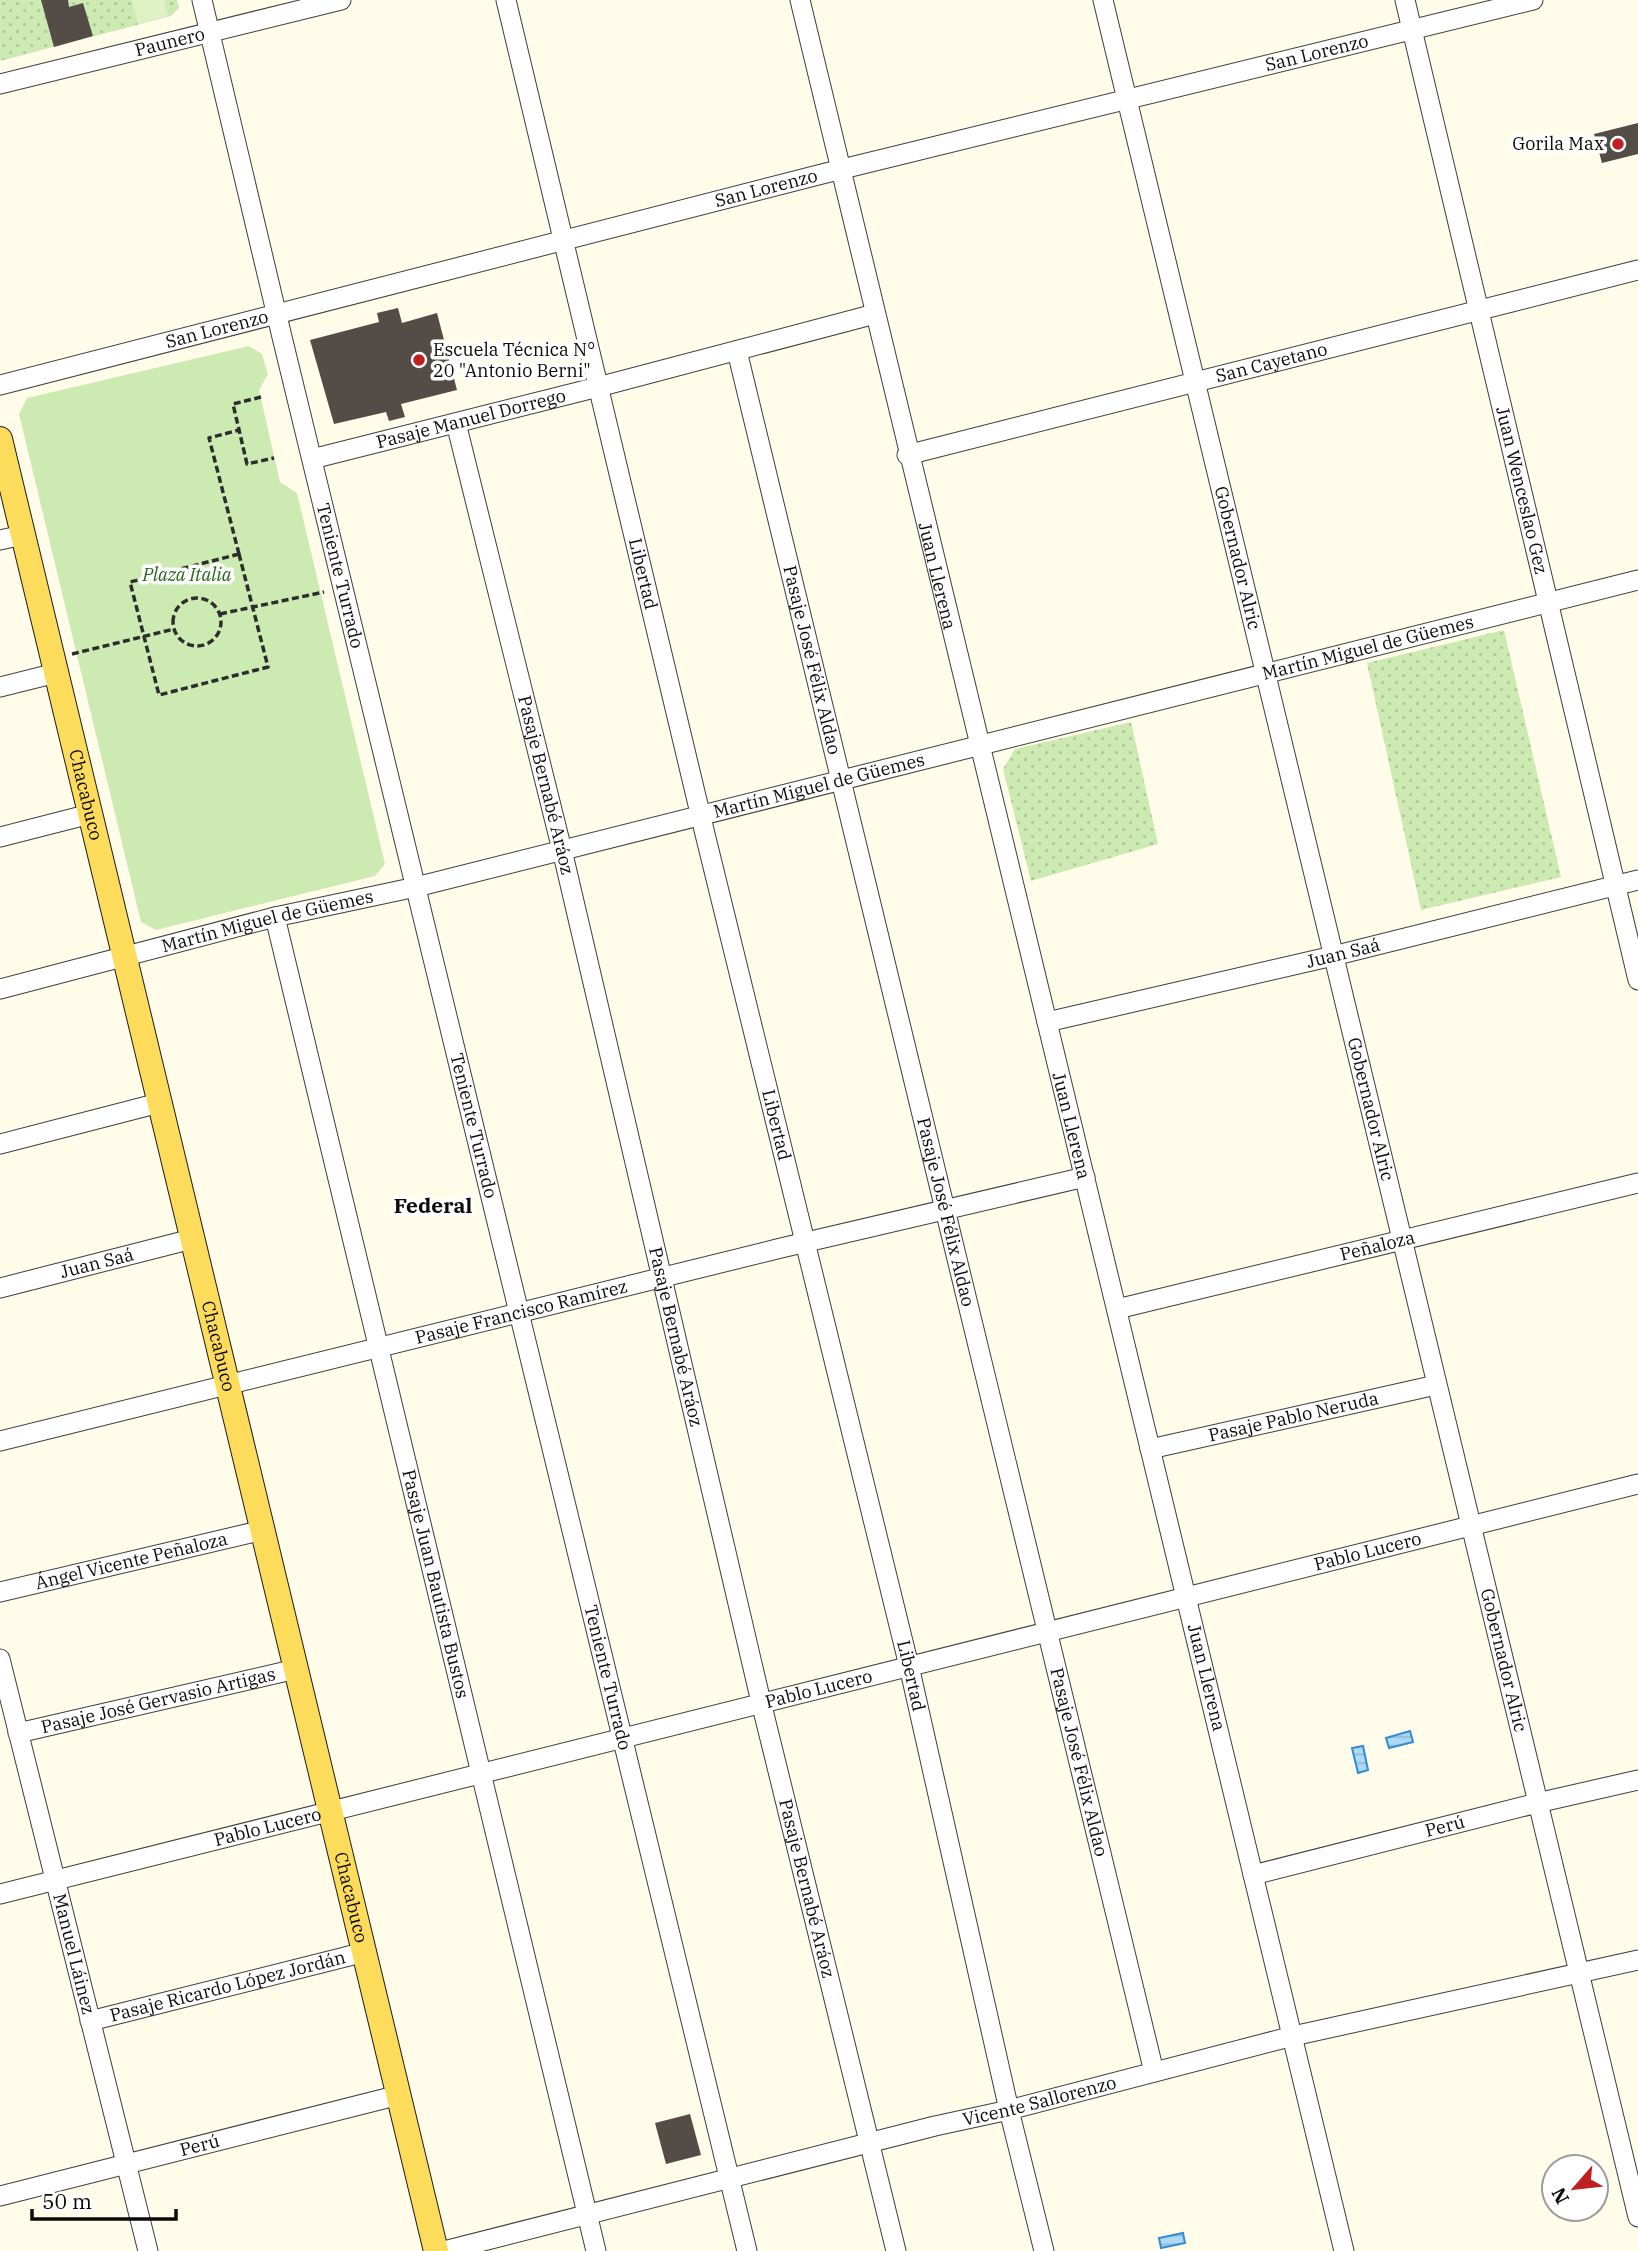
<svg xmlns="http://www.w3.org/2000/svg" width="1638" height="2251" viewBox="0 0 1638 2251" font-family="'IBM Plex Serif',serif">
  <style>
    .grass { fill: url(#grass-dots) }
    .park { fill: #ceeab3 }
    .pitch { fill: #e0f1c5 }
    .water { fill: url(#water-rules); stroke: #318cd2; stroke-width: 2 }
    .building { fill: #544d47 }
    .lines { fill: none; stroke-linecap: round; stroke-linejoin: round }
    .minor-casing { stroke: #3e3e3e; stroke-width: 21 }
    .major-casing { stroke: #1c1c1c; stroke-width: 26 }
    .path { stroke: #2d2d2d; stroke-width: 3.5; stroke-dasharray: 7 3.5; stroke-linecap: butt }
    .minor { stroke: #fff; stroke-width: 19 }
    .major { stroke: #fedc5b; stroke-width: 24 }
    .poi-dot { fill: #c01f21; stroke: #fff; stroke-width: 2.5 }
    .labels { text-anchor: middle; stroke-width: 7; stroke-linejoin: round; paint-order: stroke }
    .street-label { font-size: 18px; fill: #0b0b0b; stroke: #fff }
    .poi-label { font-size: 18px; fill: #0b0b0b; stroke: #fff; text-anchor: end }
    .park-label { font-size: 18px; font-style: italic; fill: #27651a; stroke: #fff }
    .quarter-label { font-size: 21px; font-weight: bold; fill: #0b0b0b; stroke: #fff }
  </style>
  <defs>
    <pattern id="grass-dots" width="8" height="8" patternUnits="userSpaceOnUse" patternTransform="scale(1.75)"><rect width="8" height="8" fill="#ceeab3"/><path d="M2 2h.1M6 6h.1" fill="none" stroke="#b0c799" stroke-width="1.8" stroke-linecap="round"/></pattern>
    <pattern id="water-rules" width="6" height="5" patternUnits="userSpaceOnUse" patternTransform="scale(1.75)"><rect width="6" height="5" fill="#acd9f8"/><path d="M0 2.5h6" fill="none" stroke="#93b9d3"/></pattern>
  </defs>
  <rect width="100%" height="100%" fill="#fffcea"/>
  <path class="grass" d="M0 0H177L179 8 171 16 0 61Z
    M1504 630 1561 877 1421 910 1367 663Z
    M1131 722 1158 844 1031 881 1003 769 1015 749Z"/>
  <path class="park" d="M249 346 262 354 268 374 259 390 280 482 297 493 385 864 375 876 156 930 141 922 19 414 27 398Z"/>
  <path class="pitch" d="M132 0H164L168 16 138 24Z"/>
  <path class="water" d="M1410 1731 1413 1742 1389 1748 1386 1738Z
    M1363 1746 1368 1770 1358 1773 1352 1748Z
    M1183 2233 1185 2243 1161 2248 1159 2238Z"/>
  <path class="building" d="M41 0H68L69 7 83 3 93 36 54 47Z
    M1638 123V154L1602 163 1594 134Z
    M398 308 402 323 437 313 457 390 401 404 405 417 389 421 386 412 334 424 310 340 379 322 377 313Z
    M690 2114 701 2155 666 2164 655 2123Z"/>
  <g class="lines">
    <defs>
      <g id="minor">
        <path id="s1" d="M202 0 282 337 747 2251"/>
        <path id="s2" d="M506 0 705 834 909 1666 1009 2110 1044 2251"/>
        <path id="s3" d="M800 0C975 752 1167 1500 1344 2251"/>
        <path id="s4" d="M1103 0 1638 2217"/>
        <path id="s5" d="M1405 0 1638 980"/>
        <path id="s6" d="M0 84 341 0"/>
        <path id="s7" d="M737 351 1154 2072"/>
        <path id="s8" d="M0 385 822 174 1533 0"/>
        <path id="s9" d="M456 423 562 850 761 1702 896 2251"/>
        <path id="s10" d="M907 455 1638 270"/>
        <path id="s11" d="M312 459 598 387 875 314"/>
        <path d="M0 540 23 535"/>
        <path d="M0 687 56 673"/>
        <path d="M0 837 90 814"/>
        <path id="s12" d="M275 917 596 2251"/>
        <path id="s13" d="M0 989 275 917 416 887 1638 580"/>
        <path id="s14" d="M1047 1022 1333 956 1638 880"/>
        <path d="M0 1144 159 1103"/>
        <path id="s15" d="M0 1288 192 1239"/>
        <path id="s16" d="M1117 1309 1638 1183"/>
        <path id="s17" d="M0 1441 781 1248 1085 1177"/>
        <path id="s18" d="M1150 1449 1436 1385"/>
        <path id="s19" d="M0 1592 263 1530"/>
        <path id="s20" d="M0 1659 148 2251"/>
        <path id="s21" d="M18 1733 296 1669"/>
        <path id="s22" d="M1253 1875 1537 1803 1638 1780"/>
        <path id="s23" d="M0 1894 1638 1484"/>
        <path id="s24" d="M90 2021 365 1952"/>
        <path id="s25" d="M0 2196 399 2095"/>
        <path id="s26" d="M444 2251 935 2126 1009 2110 1293 2036 1638 1960"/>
      </g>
      <g id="major">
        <path id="s27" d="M0 439 436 2251"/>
      </g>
    </defs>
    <use href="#minor" class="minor-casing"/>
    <use href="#major" class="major-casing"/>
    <path class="path" d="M261 397 233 404 247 464 274 458
      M239 554 268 667 159 695 130 582Z
      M239 554 209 438 239 430
      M173 622a24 24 0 1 1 48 0a24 24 0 1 1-48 0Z
      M220 614 324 592
      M72 654 174 629"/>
    <use href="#minor" class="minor"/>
    <use href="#major" class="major"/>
  </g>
  <g class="poi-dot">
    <circle cx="1618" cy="144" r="7"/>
    <circle cx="419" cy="360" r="7"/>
  </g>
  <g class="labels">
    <g class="street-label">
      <text dy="6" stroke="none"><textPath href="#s6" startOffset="175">Paunero</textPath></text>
      <text dy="6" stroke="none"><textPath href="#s8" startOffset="1358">San Lorenzo</textPath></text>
      <text dy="6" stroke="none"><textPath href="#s8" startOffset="791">San Lorenzo</textPath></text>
      <text dy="6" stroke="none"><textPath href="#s8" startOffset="224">San Lorenzo</textPath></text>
      <text dy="6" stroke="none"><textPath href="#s10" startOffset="376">San Cayetano</textPath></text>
      <text dy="6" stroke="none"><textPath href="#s11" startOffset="164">Pasaje Manuel Dorrego</textPath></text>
      <text dy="6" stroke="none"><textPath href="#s5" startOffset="504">Juan Wenceslao Gez</textPath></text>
      <text dy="6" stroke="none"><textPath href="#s4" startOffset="574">Gobernador Alric</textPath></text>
      <text dy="6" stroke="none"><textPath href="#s2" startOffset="590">Libertad</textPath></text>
      <text dy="6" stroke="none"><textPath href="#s1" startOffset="592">Teniente Turrado</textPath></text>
      <text dy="6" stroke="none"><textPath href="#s3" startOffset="592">Juan Llerena</textPath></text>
      <text dy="6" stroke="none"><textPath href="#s13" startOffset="1410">Martín Miguel de Güemes</textPath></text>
      <text dy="6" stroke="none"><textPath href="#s7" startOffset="318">Pasaje José Félix Aldao</textPath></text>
      <text dy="6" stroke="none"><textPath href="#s9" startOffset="373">Pasaje Bernabé Aráoz</textPath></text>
      <text dy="6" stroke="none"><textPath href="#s13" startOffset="844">Martín Miguel de Güemes</textPath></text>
      <text dy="6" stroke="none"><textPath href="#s27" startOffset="366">Chacabuco</textPath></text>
      <text dy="6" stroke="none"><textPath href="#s13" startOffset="276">Martín Miguel de Güemes</textPath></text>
      <text dy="6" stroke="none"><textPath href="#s14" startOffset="304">Juan Saá</textPath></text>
      <text dy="6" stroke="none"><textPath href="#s4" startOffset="1141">Gobernador Alric</textPath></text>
      <text dy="6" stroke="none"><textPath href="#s2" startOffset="1157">Libertad</textPath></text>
      <text dy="6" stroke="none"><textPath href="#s3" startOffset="1158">Juan Llerena</textPath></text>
      <text dy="6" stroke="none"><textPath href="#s1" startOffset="1158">Teniente Turrado</textPath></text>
      <text dy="6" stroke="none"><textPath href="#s7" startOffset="886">Pasaje José Félix Aldao</textPath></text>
      <text dy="6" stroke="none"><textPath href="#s16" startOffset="268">Peñaloza</textPath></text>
      <text dy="6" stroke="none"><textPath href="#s15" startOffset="100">Juan Saá</textPath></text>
      <text dy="6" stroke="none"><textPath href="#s17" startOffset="537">Pasaje Francisco Ramírez</textPath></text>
      <text dy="6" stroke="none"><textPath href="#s9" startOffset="940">Pasaje Bernabé Aráoz</textPath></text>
      <text dy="6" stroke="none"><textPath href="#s27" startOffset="933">Chacabuco</textPath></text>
      <text dy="6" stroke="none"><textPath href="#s18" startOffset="147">Pasaje Pablo Neruda</textPath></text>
      <text dy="6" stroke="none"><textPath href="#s23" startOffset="1410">Pablo Lucero</textPath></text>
      <text dy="6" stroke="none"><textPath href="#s19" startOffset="135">Ángel Vicente Peñaloza</textPath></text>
      <text dy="6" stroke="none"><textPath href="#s12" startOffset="686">Pasaje Juan Bautista Bustos</textPath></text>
      <text dy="6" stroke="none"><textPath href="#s4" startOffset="1708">Gobernador Alric</textPath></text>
      <text dy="6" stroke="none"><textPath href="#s2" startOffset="1724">Libertad</textPath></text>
      <text dy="6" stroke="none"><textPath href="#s1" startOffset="1726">Teniente Turrado</textPath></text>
      <text dy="6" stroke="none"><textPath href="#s3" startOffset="1726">Juan Llerena</textPath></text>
      <text dy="6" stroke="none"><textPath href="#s23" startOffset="844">Pablo Lucero</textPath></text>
      <text dy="6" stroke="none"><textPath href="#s21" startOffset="144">Pasaje José Gervasio Artigas</textPath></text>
      <text dy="6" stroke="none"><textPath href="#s7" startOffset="1452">Pasaje José Félix Aldao</textPath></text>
      <text dy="6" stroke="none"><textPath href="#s23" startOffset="276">Pablo Lucero</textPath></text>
      <text dy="6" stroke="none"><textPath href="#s22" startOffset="198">Perú</textPath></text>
      <text dy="6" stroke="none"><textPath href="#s9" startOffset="1507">Pasaje Bernabé Aráoz</textPath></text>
      <text dy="6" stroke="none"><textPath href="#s27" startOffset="1500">Chacabuco</textPath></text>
      <text dy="6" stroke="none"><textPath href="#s20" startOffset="304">Manuel Láinez</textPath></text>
      <text dy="6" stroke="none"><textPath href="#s24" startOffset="142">Pasaje Ricardo López Jordán</textPath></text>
      <text dy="6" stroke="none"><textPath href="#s26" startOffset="614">Vicente Sallorenzo</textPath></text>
      <text dy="6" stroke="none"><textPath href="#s25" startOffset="206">Perú</textPath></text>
    </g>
    <g class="poi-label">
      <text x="1604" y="150">Gorila Max</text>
      <text x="433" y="356" text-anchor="start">Escuela Técnica N°<tspan x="433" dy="21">20 "Antonio Berni"</tspan></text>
    </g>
    <g class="park-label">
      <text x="187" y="581">Plaza Italia</text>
    </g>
    <g class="quarter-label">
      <text x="433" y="1213">Federal</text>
    </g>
  </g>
  <g transform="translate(1575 2188) rotate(242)"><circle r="33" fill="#ffffff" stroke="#9d9d9d" stroke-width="2"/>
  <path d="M0-5L12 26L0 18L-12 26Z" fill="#c01f21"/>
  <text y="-10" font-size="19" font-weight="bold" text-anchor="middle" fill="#0b0b0b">N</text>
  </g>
  <path d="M32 2209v10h144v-10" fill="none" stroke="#0b0b0b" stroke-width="3.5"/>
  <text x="42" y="2209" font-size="21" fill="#0b0b0b" stroke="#ffffff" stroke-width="5" paint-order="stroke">50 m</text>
</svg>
